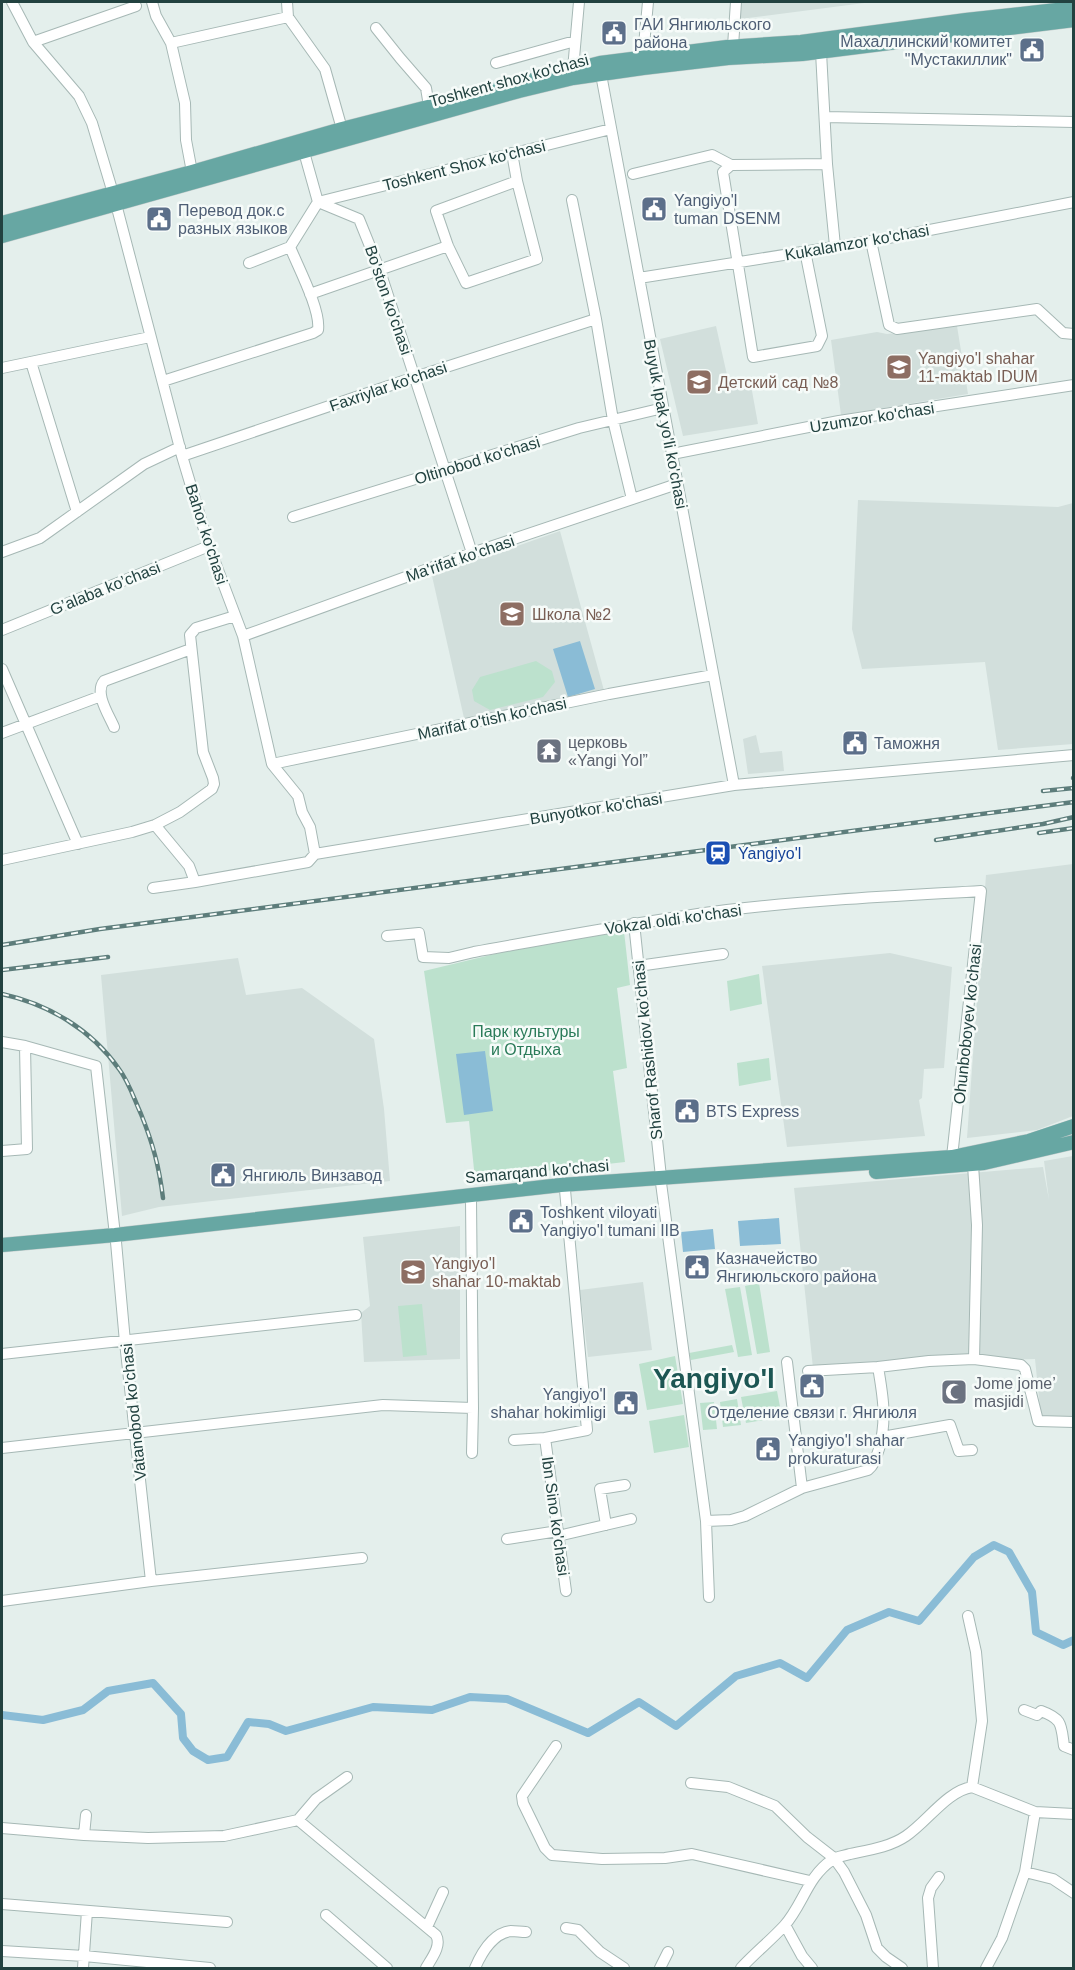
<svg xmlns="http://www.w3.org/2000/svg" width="1075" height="1970" viewBox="0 0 1075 1970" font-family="Helvetica,sans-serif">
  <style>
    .built { fill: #d2dfdc }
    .green { fill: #bce1cd }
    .water { fill: #8abcd6 }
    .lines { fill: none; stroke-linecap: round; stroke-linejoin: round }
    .canal { stroke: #8abcd6; stroke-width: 8 }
    .minor-casing { stroke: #a6b8b5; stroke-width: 12 }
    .major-casing { stroke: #c1caca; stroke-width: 15 }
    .minor { stroke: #fff; stroke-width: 10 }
    .major { stroke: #67a7a3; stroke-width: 14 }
    .rail-casing { stroke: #5d7d7b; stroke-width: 4.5 }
    .rail { stroke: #f6fbf9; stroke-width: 2; stroke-dasharray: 7; stroke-linecap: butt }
    .labels { text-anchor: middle; stroke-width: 5; stroke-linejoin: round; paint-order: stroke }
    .service-label { font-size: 16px; fill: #4e5e75; stroke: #f6fbf9; text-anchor: start }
    .street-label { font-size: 16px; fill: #224240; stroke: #f6fbf9 }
    .education-label { font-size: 16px; fill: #785e54; stroke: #f6fbf9; text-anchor: start }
    .worship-label { font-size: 16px; fill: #5b616d; stroke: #f6fbf9; text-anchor: start }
    .transit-label { font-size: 16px; fill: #164399; stroke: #f6fbf9; text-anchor: start }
    .park-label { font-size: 16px; fill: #2a7b59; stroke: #f6fbf9 }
    .town-label { font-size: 28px; font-weight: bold; fill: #1c5653; stroke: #f6fbf9 }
  </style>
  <rect width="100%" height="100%" fill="#e4efec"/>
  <path class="built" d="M740 2H872L740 19Z
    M716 326 729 384 750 380 758 424 683 436 660 339Z
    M957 326 968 394 841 415 831 340 877 332 887 334Z
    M858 500 1058 507 1073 503V744L998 750 985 662 862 669 852 629Z
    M560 531 605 694 464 718 432 576Z
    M756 735 760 753 782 751 784 771 748 774 743 739Z
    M1073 864V1116L1037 1130 967 1138 986 875Z
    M890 953 952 967 944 1068 924 1069 922 1098 919 1100 925 1136 787 1147 762 966Z
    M238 958 246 995 302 988 374 1039 384 1109 390 1181 159 1207 122 1216 101 975Z
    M1073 1156V1416L1041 1418 1035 1359 862 1364 813 1368 794 1188 1043 1167 1049 1200 1044 1161Z
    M460 1226V1359L364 1362 361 1313 370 1306 363 1237Z
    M643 1282 652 1350 588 1357 580 1290Z"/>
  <path class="green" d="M536 661 552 671 555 682 543 697 490 710 474 701 472 690 480 677Z
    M624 931 630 985 617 988 627 1068 613 1071 625 1162 475 1179 469 1121 446 1123 424 971 503 952Z
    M759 974 762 1004 730 1011 727 981Z
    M769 1058 771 1080 739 1086 737 1063Z
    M759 1283 770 1352 757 1354 745 1286Z
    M740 1287 752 1355 738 1357 725 1289Z
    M422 1304 427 1355 403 1357 398 1306Z
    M732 1345 734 1352 691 1360 689 1353Z
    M675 1356 683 1404 647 1410 639 1364Z
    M777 1391 782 1417 746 1423 741 1397Z
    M737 1399 741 1425 723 1427 720 1402Z
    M714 1402 717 1429 703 1430 700 1403Z
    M684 1415 689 1447 654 1453 649 1421Z"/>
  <path class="water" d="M580 641 595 689 568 697 553 649Z
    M485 1051 493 1111 464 1115 456 1054Z
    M779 1218 781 1244 740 1246 738 1221Z
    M713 1229 715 1249 683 1252 681 1232Z"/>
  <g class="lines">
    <path class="canal" d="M2 1715 43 1720 83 1710 108 1691 153 1683 181 1714 183 1738 193 1751 208 1760 227 1757 248 1722 269 1724 286 1731 373 1707 432 1710 470 1697 507 1699 588 1733 639 1702 676 1726 736 1676 780 1663 807 1678 847 1630 889 1612 919 1621 974 1557 994 1545 1009 1552 1032 1592 1036 1632 1063 1645 1074 1640"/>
    <defs>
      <path id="minor" d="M12 2 33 42 79 96 92 123 113 193
        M152 2 156 16 171 43
        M287 2 288 17 325 69 342 129
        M376 28 400 58 426 88 429 106
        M33 42 136 6
        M733 46 736 2
        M821 52 827 164 835 246
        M643 56 648 2
        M496 63 575 41
        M573 69 579 2
        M600 69 734 785
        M825 117 1074 122
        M512 153 517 181
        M192 172 186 140 185 103 171 43 288 17
        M633 174 712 155 731 165
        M517 181 537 259 466 283 448 246 436 211Z
        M572 200 596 319 613 420 632 499
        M318 202 359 219 380 271 472 553
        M318 202 611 129
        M116 204 182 456 209 546 243 636 272 764 298 796 302 812 310 827 315 854
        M871 241 889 325 897 329 1037 309 1063 333 1074 334
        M290 247 318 202 304 152
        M805 251 822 336 817 346 753 357 723 172 731 165 827 164
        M639 278 878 240 1074 202
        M310 294 448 246
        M31 362 77 512
        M2 368 150 337
        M163 381 313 333 318 330C321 310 298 267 290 247L249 263
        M672 454 839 421 1074 385
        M182 456 415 377 596 319
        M293 517 579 428 663 408
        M2 552 40 538 144 464 180 447
        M2 630 209 546
        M243 636 472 553 677 484
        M2 669 78 844
        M114 727C109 715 94 693 104 681L191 649
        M2 733 101 696
        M272 764 609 694 713 675
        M155 825 189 866 195 882 308 862 315 854 734 785 1074 755
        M2 860 132 832 155 825 180 812 212 789 214 784 213 778 203 752 190 635 196 628 235 616
        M153 888 195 882
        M634 923 661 1177
        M387 936 419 933 423 957 449 958 474 952C558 937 642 921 727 910 811 900 896 896 981 891L952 1157
        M638 966 723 954
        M2 1042 25 1046 96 1066 115 1235
        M2 1151 27 1149 25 1046
        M973 1165 977 1225 974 1359 1021 1365 1025 1369 1038 1421 1074 1422
        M661 1183 706 1521 709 1597
        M565 1190 587 1430 545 1438 566 1591
        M471 1200 473 1408
        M116 1242 125 1342 151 1581
        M2 1354 356 1315
        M787 1362 802 1488
        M808 1371 878 1367
        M882 1437 950 1425 959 1451 972 1450
        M514 1440 545 1438
        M2 1448 383 1405 473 1408 472 1453
        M706 1521 731 1520 745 1516 802 1488 868 1470C875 1464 876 1457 879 1449 887 1420 883 1396 878 1367L929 1361 974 1359
        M606 1525 600 1489 625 1485
        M558 1536 631 1519
        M507 1539 558 1531
        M2 1601 151 1581 362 1558
        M968 1616 976 1652 982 1721 972 1787
        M1024 1710 1037 1715 1041 1711C1063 1719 1061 1725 1064 1746L1074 1750
        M556 1746 522 1796 523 1803 545 1848 552 1855 602 1859 665 1858 692 1854 810 1881
        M691 1783 728 1787 775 1806 807 1837 834 1858 844 1872 866 1915 877 1948 886 1957 902 1968
        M298 1820 436 1935C442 1946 431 1959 426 1968
        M2 1828 84 1835 148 1838 224 1836 298 1820 316 1799 347 1777
        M84 1835 86 1815
        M1025 1872 1053 1879 1074 1893
        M2 1904 227 1922
        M326 1915 387 1968
        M785 1925 802 1956 812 1968
        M427 1927 443 1892
        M566 1928 578 1930 600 1952 624 1968
        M2 1951 84 1956 210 1968
        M83 1968 87 1911
        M475 1968C481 1954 493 1933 511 1931 516 1931 521 1932 526 1932
        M660 1968 668 1952
        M741 1968C755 1953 770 1941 784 1926 803 1905 807 1877 832 1860 837 1856 844 1856 850 1854 869 1850 890 1847 906 1836 927 1822 947 1791 972 1787L1035 1812 1074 1814
        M933 1968 928 1898 931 1888 939 1877
        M986 1968 1002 1938 1025 1872 1035 1812"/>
      <path id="major" d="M2 223 192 172 342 129 600 63 727 47 801 42 966 20 1074 8
        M2 236 519 91 573 78 643 68 728 58 802 54 1074 20
        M876 1172 984 1163 1074 1142
        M2 1245 115 1235 561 1185 952 1157 1029 1141 1074 1126"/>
    </defs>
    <use href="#minor" class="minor-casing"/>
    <use href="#major" class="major-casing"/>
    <use href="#minor" class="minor"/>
    <use href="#major" class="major"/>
    <defs>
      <path id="rail" d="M1073 778H1074
        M1043 791 1074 788
        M1039 833 1074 828
        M936 840 1043 824 1074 817
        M2 945 100 929 1074 802
        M2 970 108 957
        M2 994C48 1004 91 1029 119 1069 129 1082 134 1099 141 1114 153 1144 159 1166 163 1198"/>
    </defs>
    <use href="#rail" class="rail-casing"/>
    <use href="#rail" class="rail"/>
  </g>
  <defs>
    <symbol id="civic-square" viewBox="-11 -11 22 22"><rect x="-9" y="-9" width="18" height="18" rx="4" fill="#5c6f8a" stroke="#f6fbf9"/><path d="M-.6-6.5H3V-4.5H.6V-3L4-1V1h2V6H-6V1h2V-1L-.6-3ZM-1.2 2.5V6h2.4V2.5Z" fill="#fff"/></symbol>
    <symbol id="school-square" viewBox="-11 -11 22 22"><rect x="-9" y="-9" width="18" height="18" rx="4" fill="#8d6e63" stroke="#f6fbf9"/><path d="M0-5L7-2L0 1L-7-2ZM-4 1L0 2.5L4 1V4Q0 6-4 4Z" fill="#fff"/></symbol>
    <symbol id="temple-square" viewBox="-11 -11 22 22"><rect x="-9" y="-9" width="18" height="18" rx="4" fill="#6b7280" stroke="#f6fbf9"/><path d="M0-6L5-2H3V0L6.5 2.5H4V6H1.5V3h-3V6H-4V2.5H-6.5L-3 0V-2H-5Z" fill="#fff"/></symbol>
    <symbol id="station-square" viewBox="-11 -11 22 22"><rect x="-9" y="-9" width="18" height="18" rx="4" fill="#1a4fb4" stroke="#f6fbf9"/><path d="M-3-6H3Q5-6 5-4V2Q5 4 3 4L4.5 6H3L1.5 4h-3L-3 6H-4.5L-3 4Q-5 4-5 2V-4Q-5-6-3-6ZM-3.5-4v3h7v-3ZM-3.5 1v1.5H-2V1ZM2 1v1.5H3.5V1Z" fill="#fff"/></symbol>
    <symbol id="mosque-square" viewBox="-11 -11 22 22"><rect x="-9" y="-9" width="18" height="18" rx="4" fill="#6b7280" stroke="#f6fbf9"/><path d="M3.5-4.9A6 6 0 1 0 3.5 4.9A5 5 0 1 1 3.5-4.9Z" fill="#fff"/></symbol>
  </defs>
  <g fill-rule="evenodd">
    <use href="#civic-square" x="599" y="18" width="30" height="30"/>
    <use href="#civic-square" x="1017" y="35" width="30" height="30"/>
    <use href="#civic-square" x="639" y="194" width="30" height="30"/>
    <use href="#civic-square" x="144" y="204" width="30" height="30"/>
    <use href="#school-square" x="884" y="352" width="30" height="30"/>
    <use href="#school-square" x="684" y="367" width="30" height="30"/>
    <use href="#school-square" x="497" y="599" width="30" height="30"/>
    <use href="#civic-square" x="840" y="728" width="30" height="30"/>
    <use href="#temple-square" x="534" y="736" width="30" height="30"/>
    <use href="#station-square" x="703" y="838" width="30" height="30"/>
    <use href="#civic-square" x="672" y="1096" width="30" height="30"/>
    <use href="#civic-square" x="208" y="1160" width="30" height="30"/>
    <use href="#civic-square" x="506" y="1206" width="30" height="30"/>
    <use href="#civic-square" x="682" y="1252" width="30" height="30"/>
    <use href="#school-square" x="398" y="1257" width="30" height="30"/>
    <use href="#civic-square" x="797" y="1371" width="30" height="30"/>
    <use href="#mosque-square" x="939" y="1377" width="30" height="30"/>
    <use href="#civic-square" x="611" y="1388" width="30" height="30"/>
    <use href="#civic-square" x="753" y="1434" width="30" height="30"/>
  </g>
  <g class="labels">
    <g class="service-label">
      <text x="634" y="30">ГАИ Янгиюльского<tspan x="634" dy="18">района</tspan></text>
      <text x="1012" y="47" text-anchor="end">Махаллинский комитет<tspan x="1012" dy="18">"Мустакиллик"</tspan></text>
      <text x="674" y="206">Yangiyo'l<tspan x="674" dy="18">tuman DSENM</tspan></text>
      <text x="178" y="216">Перевод док.с<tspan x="178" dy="18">разных языков</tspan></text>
      <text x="874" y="749">Таможня</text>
      <text x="706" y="1117">BTS Express</text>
      <text x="242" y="1181">Янгиюль Винзавод</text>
      <text x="540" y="1218">Toshkent viloyati<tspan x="540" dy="18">Yangiyo'l tumani IIB</tspan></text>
      <text x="716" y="1264">Казначейство<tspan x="716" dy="18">Янгиюльского района</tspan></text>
      <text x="606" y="1400" text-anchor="end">Yangiyo'l<tspan x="606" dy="18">shahar hokimligi</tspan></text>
      <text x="812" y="1418" text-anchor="middle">Отделение связи г. Янгиюля</text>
      <text x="788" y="1446">Yangiyo'l shahar<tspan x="788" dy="18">prokuraturasi</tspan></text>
    </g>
    <g class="street-label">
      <text transform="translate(509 80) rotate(-15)" y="6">Toshkent shox ko'chasi</text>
      <text transform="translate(464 165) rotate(-14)" y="6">Toshkent Shox ko'chasi</text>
      <text transform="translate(857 242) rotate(-10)" y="6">Kukalamzor ko'chasi</text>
      <text transform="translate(389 300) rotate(71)" y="6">Bo'ston ko'chasi</text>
      <text transform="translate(388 386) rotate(-19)" y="6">Faxriylar ko'chasi</text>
      <text transform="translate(872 417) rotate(-9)" y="6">Uzumzor ko'chasi</text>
      <text transform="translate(666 424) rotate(79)" y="6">Buyuk Ipak yo'li ko'chasi</text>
      <text transform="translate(477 460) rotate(-17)" y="6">Oltinobod ko'chasi</text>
      <text transform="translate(207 534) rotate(72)" y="6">Bahor ko'chasi</text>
      <text transform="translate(460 558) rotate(-19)" y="6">Ma'rifat ko'chasi</text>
      <text transform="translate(105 588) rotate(-22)" y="6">G’alaba ko’chasi</text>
      <text transform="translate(492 718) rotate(-12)" y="6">Marifat o'tish ko'chasi</text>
      <text transform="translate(596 808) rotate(-9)" y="6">Bunyotkor ko'chasi</text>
      <text transform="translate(673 919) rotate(-8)" y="6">Vokzal oldi ko'chasi</text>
      <text transform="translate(967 1024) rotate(-84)" y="6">Ohunboboyev ko'chasi</text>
      <text transform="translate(647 1050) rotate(-96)" y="6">Sharof Rashidov ko’chasi</text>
      <text transform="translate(537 1171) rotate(-5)" y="6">Samarqand ko'chasi</text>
      <text transform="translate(133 1412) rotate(-96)" y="6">Vatanobod ko'chasi</text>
      <text transform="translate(556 1516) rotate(82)" y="6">Ibn Sino ko'chasi</text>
    </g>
    <g class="education-label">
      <text x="918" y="364">Yangiyo'l shahar<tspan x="918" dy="18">11-maktab IDUM</tspan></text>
      <text x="718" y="388">Детский сад №8</text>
      <text x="532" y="620">Школа №2</text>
      <text x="432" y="1269">Yangiyo'l<tspan x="432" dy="18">shahar 10-maktab</tspan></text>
    </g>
    <g class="worship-label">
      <text x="568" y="748">церковь<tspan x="568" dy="18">«Yangi Yol”</tspan></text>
      <text x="974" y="1389">Jome jome’<tspan x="974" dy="18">masjidi</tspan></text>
    </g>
    <g class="transit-label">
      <text x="738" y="859">Yangiyo'l</text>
    </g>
    <g class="park-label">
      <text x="526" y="1037">Парк культуры<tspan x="526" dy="18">и Отдыха</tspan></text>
    </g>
    <g class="town-label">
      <text x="714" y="1388">Yangiyo'l</text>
    </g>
  </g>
  <rect width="1075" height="1970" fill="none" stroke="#224240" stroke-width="6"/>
</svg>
